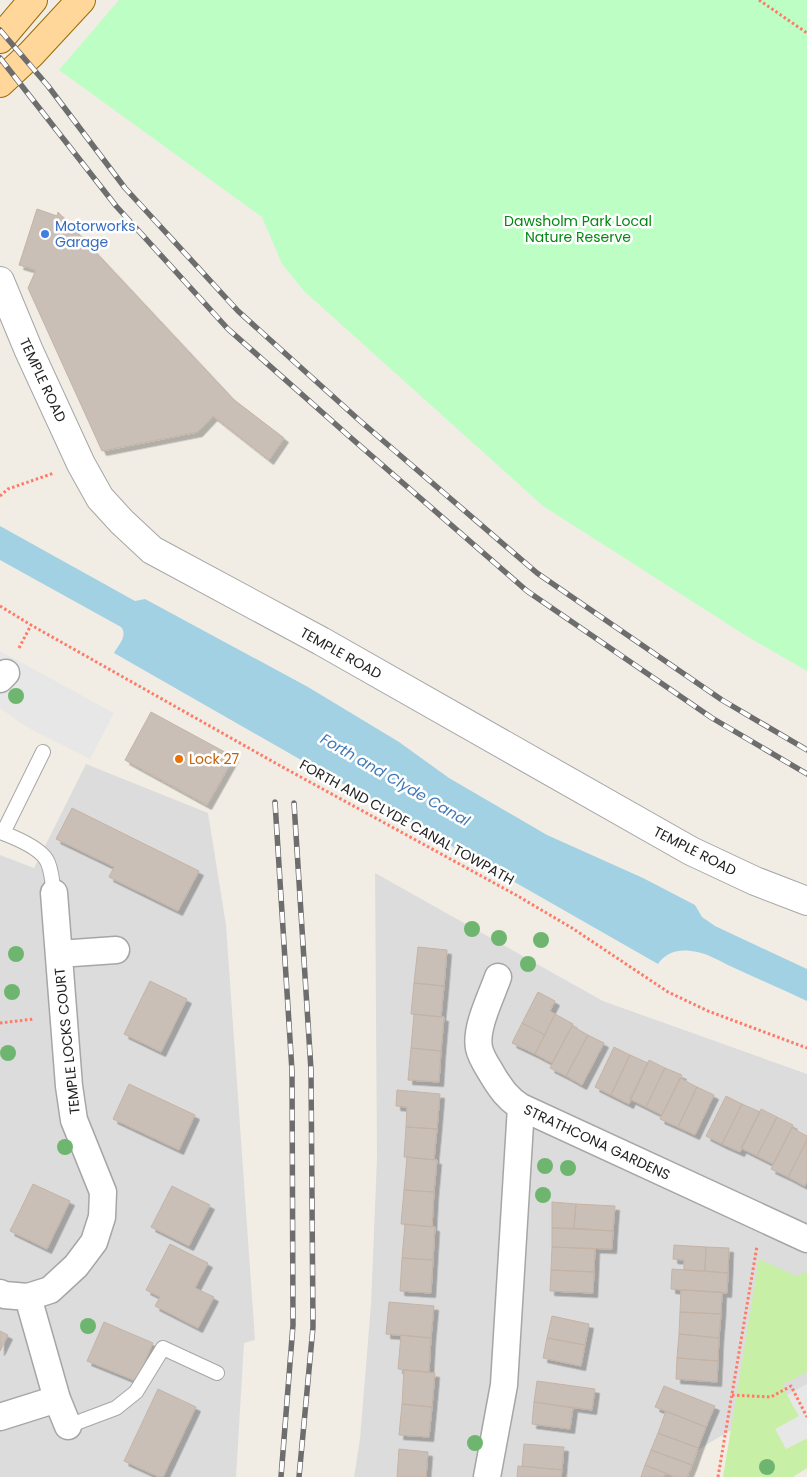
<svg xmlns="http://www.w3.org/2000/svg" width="807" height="1477" viewBox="0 0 807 1477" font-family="Poppins,sans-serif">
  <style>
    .residential { fill: #dddcdc }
    .grass { fill: #c7efa6 }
    .park { fill: #bdfec5 }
    .parking { fill: #e7e7e7 }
    .water { fill: #a1d1e2 }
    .building { fill: #c9bfb7; stroke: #c4b3a5; filter: url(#shadow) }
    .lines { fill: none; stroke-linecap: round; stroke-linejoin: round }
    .service-casing { stroke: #a6a6a6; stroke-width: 16 }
    .minor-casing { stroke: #a6a6a6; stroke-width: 29 }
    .tertiary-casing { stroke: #a6a6a6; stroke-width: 30 }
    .primary-casing { stroke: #9a6b00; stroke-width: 30 }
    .path { stroke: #ff7b67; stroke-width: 3; stroke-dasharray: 2.5 2.5; stroke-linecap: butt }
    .service { stroke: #fff; stroke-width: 14 }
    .minor { stroke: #fff; stroke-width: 26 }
    .tertiary { stroke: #fff; stroke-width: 28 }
    .primary { stroke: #ffd79b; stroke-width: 28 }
    .rail-casing { stroke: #6d6d6d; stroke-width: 5.5 }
    .rail { stroke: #fff; stroke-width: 4; stroke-dasharray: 11; stroke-linecap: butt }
    .tree { fill: #6eb570 }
    .shop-dot { fill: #3f7fe0; stroke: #fff; stroke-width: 2 }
    .food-dot { fill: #e8710a; stroke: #fff; stroke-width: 2 }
    .labels { text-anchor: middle; stroke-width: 5; stroke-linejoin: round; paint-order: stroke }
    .park-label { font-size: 14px; fill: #028811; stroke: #fff }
    .shop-label { font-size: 14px; fill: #366cbe; stroke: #fff; text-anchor: start }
    .street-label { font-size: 14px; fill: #1f1f1f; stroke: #fff }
    .food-label { font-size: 14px; fill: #c56008; stroke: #fff; text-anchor: start }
    .water-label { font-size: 15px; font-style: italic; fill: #4279b8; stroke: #fff }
  </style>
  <defs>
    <filter id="shadow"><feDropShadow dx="4.5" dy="4.5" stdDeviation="0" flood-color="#0004"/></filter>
  </defs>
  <rect width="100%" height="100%" fill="#f1ede4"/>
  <path class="residential" d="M86 764 208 813 226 925 255 1340 244 1343 236 1477H0V855L34 868Z
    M375 873 603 1001 807 1074V1385L652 1477H354L360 1439 371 1304 377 1158Z"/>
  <path class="grass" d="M759 1259 796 1276 807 1272V1372L782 1385 799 1416 786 1449 807 1438V1468L793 1477H723Z"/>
  <path class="park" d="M119 0H807V671L748 637 543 506 304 291 282 264 262 217 59 70Z"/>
  <path class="parking" d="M0 651 114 713 90 759 25 726 0 708Z
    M807 1384V1438L786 1449 775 1429 799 1416 787 1395Z"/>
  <path class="water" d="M0 526 135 601 145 599 308 687 399 742 449 778 547 835 643 878 695 905 702 917 715 926 807 969V1001C781 989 756 978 730 966 718 960 705 952 691 951 678 949 665 953 658 964L114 653C119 645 128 635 121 627L0 560Z"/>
  <path class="building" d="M37 209 57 216 58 212 233 399 284 438 269 460 213 416 198 432 102 451 28 288 36 270 19 265Z
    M151 712 234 757 207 805 125 760Z
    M72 808 199 871 178 911 109 877 114 867 56 839Z
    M418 947 447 950 444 986 414 983Z
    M150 981 187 999 161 1052 124 1034Z
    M414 983 444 986 441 1017 411 1014Z
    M538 992 555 1001 550 1011 555 1014 545 1035 522 1023Z
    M414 1014 444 1017 441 1051 411 1048Z
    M555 1014 573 1024 552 1063 535 1054Z
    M522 1023 545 1035 535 1054 512 1043Z
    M572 1026 588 1035 566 1076 550 1068Z
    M588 1035 604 1043 582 1085 566 1076Z
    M614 1047 630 1055 611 1095 595 1087Z
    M411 1048 441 1051 439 1082 408 1080Z
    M630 1055 648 1063 629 1104 611 1095Z
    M649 1060 665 1068 646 1107 630 1099Z
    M665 1068 682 1075 662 1115 646 1107Z
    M680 1078 697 1087 678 1127 660 1119Z
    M129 1084 195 1115 179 1150 113 1119Z
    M697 1087 714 1095 695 1135 678 1127Z
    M397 1090 440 1094 437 1129 406 1127 407 1107 396 1106Z
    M726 1096 742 1104 722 1144 706 1136Z
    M742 1104 760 1112 740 1152 722 1144Z
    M761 1109 777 1117 757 1156 741 1148Z
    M777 1117 793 1125 773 1164 757 1156Z
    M406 1127 437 1129 434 1160 404 1157Z
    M792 1128 807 1136V1140L788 1177 771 1169Z
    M807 1140V1181L805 1186 788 1177Z
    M407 1157 437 1160 434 1192 404 1190Z
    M33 1184 70 1201 47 1249 10 1231Z
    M172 1186 210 1205 189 1246 151 1227Z
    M404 1190 434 1192 432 1227 401 1224Z
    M552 1202 576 1204 574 1228H552Z
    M576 1204 615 1206 613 1231 574 1228Z
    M405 1224 435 1227 433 1260 402 1258Z
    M552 1228 613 1231 612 1249 552 1247Z
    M170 1244 208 1263 195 1288 214 1297 198 1328 155 1306 160 1297 146 1290Z
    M674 1245 706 1247 705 1271 684 1270V1260L673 1259Z
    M552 1247 595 1249 594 1272 551 1270Z
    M706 1247 729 1248 728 1273 705 1271Z
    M402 1258 433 1260 431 1293 400 1291Z
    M672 1269 728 1273 727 1293 671 1289Z
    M551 1270 594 1272 593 1293 550 1291Z
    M681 1290 722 1292 721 1314 680 1312Z
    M389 1302 434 1306 431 1338 386 1334Z
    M680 1312 721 1314 719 1338 679 1334Z
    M552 1316 589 1324 585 1345 547 1338Z
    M104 1322 153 1343 136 1381 87 1361Z
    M0 1331 8 1335 0 1351Z
    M679 1334 719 1338 718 1361 677 1358Z
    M401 1335 431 1338 429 1372 398 1369Z
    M547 1338 585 1345 581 1366 543 1358Z
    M677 1358 718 1361 717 1382 676 1379Z
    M404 1370 435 1373 432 1407 402 1404Z
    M537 1381 595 1389 592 1410 534 1402Z
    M664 1386 715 1406 706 1427 655 1407Z
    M158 1389 196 1407 163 1477H159L124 1461Z
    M534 1402 573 1408 570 1429 532 1424Z
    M402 1404 432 1407 429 1437 399 1435Z
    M666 1411 706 1427 698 1448 658 1433Z
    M658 1433 698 1448 692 1465 651 1450Z
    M524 1444 564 1447 562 1470 522 1466Z
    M399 1449 428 1452 426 1477H397Z
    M651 1450 692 1465 687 1477H676L645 1465Z
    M645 1465 665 1473 664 1477H641Z
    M518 1466 562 1470 561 1477H517Z"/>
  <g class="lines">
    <defs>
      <path id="service" d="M43 752 3 833C16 838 38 847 46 859 52 868 52 883 54 893
        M68 1426 116 1408 136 1392 163 1348 217 1373"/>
      <path id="minor" d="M0 679 6 673
        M59 954 116 950
        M498 977C491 997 475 1028 479 1048 481 1058 488 1067 493 1076 501 1089 508 1099 521 1107L807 1239
        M0 1293 4 1295 28 1297 57 1399 68 1426
        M28 1297 50 1290 76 1266 94 1242 102 1217 103 1192 74 1120 69 1086 54 893
        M0 1417 57 1399
        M487 1477 504 1385 521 1107"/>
      <path id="tertiary" d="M0 281 29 351 81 464 100 498 122 522 152 550 321 641 691 851 755 881 807 901"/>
      <path id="primary" d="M0 39 33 0
        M0 83 31 54 81 0"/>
    </defs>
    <use href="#service" class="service-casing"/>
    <use href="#minor" class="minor-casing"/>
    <use href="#tertiary" class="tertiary-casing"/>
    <use href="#primary" class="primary-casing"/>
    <path class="path" d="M759 0 807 33
      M0 496 8 489 54 473
      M0 606 31 625 277 764 516 895 572 928 668 992 708 1011 807 1048
      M19 648 31 625
      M0 1023 34 1019
      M732 1395 771 1397 791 1386 807 1417
      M718 1477 757 1246"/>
    <use href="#service" class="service"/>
    <use href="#minor" class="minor"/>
    <use href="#tertiary" class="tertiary"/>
    <use href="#primary" class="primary"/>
    <defs>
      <path id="rail" d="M0 30 48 86 125 188 238 311 359 420 537 573 722 700 807 750
        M0 58 116 206 228 329 350 437 527 591 712 718 807 774
        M275 802 292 1071 293 1325 281 1477
        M294 803 311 1070 313 1327 299 1477"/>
    </defs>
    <use href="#rail" class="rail-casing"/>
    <use href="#rail" class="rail"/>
  </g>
  <g class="tree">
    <circle cx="16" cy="696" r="8"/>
    <circle cx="472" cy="929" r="8"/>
    <circle cx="499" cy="938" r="8"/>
    <circle cx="541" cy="940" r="8"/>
    <circle cx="16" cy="954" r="8"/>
    <circle cx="528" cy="964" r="8"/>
    <circle cx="12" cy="992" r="8"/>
    <circle cx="8" cy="1053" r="8"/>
    <circle cx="65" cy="1147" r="8"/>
    <circle cx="545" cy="1166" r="8"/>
    <circle cx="568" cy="1168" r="8"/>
    <circle cx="543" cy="1195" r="8"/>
    <circle cx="88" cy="1326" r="8"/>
    <circle cx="475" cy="1443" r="8"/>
    <circle cx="767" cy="1467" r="8"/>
  </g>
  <circle class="shop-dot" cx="45" cy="234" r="5"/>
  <circle class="food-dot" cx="179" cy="759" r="5"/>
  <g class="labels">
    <g class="park-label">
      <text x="578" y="226">Dawsholm Park Local<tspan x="578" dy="16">Nature Reserve</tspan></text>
    </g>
    <g class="shop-label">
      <text x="55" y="231">Motorworks<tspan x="55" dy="16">Garage</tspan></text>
    </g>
    <g class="street-label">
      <text transform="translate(43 380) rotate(65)" y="5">TEMPLE ROAD</text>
      <text transform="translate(341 653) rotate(29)" y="5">TEMPLE ROAD</text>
      <text transform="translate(407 822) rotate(29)" y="5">FORTH AND CLYDE CANAL TOWPATH</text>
      <text transform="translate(695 851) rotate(27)" y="5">TEMPLE ROAD</text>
      <text transform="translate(67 1041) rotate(-96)" y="5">TEMPLE LOCKS COURT</text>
      <text transform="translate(597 1142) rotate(25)" y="5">STRATHCONA GARDENS</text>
    </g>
    <g class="food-label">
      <text x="189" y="764">Lock 27</text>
    </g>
    <g class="water-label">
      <text transform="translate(395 780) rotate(30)" y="5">Forth and Clyde Canal</text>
    </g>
  </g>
</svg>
